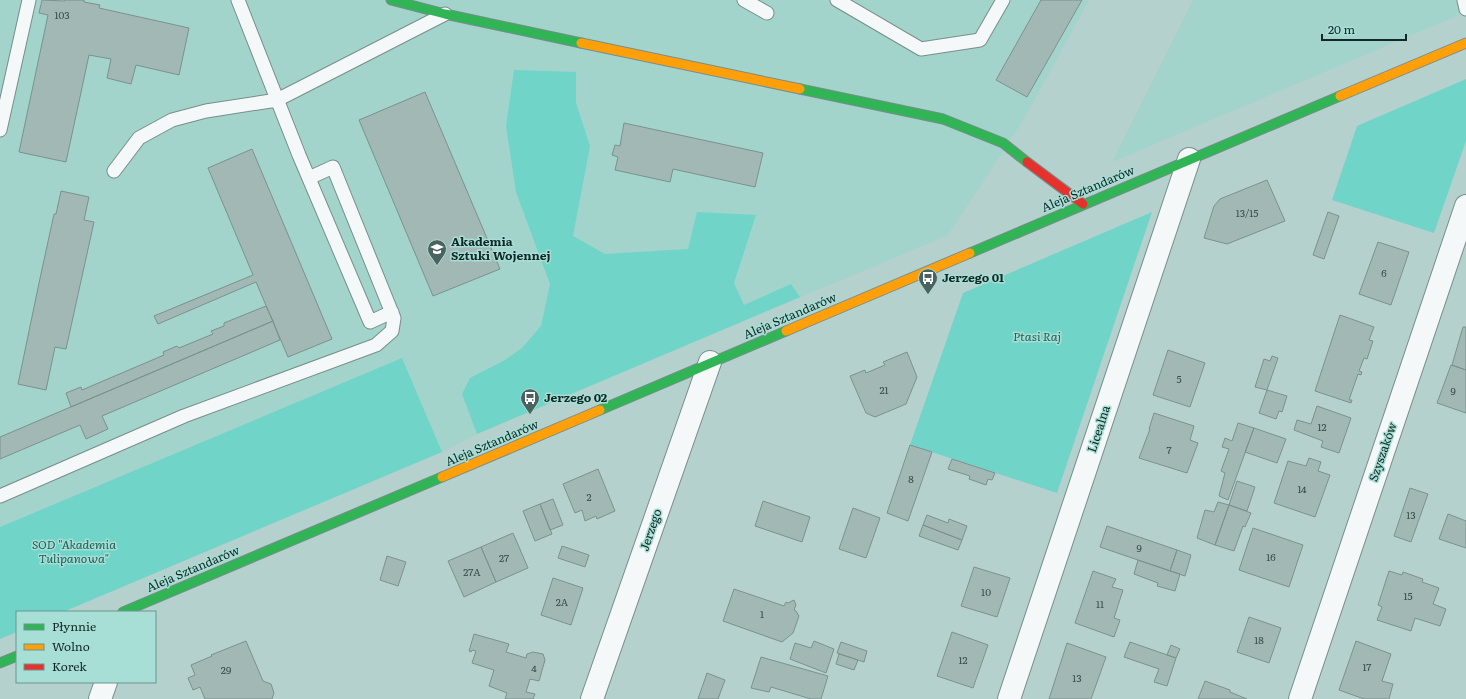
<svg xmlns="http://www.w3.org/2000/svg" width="1466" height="699" viewBox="0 0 1466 699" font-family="Literata,serif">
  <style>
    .built { fill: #a2d4cc }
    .green { fill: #71d4c9 }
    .building { fill: #a1b8b5; stroke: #7b928f }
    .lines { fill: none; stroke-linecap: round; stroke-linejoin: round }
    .lane-casing { stroke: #788e8c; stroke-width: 15 }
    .street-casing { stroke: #788e8c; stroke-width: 24 }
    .fast-casing { stroke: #788e8c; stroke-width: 11 }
    .slow-casing { stroke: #788e8c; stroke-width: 11 }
    .jam-casing { stroke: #788e8c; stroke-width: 11 }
    .lane { stroke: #f4f8f8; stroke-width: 13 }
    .street { stroke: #f4f8f8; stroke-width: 22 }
    .fast { stroke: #30b455; stroke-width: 9 }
    .slow { stroke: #ff9f0a; stroke-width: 9 }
    .jam { stroke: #e5322d; stroke-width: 9 }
    .labels { text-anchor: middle; stroke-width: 3; stroke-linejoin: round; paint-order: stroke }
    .number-label { font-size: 10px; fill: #364d4a }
    .street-label { font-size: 12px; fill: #122825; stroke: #a7ded5 }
    .poi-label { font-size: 12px; font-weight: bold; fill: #122825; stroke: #a7ded5; text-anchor: start }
    .park-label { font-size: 12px; font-style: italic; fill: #1d6058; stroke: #a7ded5 }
  </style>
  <rect width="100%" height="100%" fill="#b4d1cd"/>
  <path class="built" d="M0 0H1089L1023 121 948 235 477 434 442 452 402 358 0 527Z
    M1193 0H1466V12L1112 162Z"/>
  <path class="green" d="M514 70 576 72V103L590 146 573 236 605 254 688 249 697 212 756 215 734 283 744 305 791 284 800 297 477 434 462 394 470 378 505 360 522 348 541 326 550 284 516 192 506 126Z
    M1466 79V141L1434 233 1332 200 1357 126Z
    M1152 212 1057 493 910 445 963 293Z
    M402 358 442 452 63 612H17V632L0 639V527Z"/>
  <path class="building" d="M42 0 65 1V0H84V2L100 5 99 8 189 28 179 75 136 65 131 84 107 78 111 59 89 55 66 162 19 152 48 15 39 13Z
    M1041 0H1082L1027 97 996 80Z
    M425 92 500 269 433 296 359 120Z
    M624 123 763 153 755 187 673 169 670 182 615 170 618 157 612 155 615 145 620 146Z
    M252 149 332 339 288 357 256 282 158 324 154 316 253 275 208 168Z
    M1267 180 1285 221 1227 244 1204 238 1214 206 1220 199Z
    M61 191 89 197 84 220 94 222 66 349 55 347 46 390 18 384 39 283 54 214H56Z
    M1328 212 1339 216 1324 259 1313 255Z
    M1378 242 1409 252 1391 305 1359 294Z
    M266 306 273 321 71 407 66 393 81 387 82 390 164 355 163 352 177 346 179 348 213 334 211 331 224 326V323Z
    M1340 315 1374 327 1369 340 1373 341 1367 359 1364 358 1359 371 1362 372 1361 375 1358 374 1349 400H1352L1351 403 1315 391Z
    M273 321 280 340 102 416 108 429 86 439 80 425 0 459V437Z
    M1463 327H1466V370L1452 365Z
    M1168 350 1205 363 1190 407 1153 395Z
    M907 352 917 377 906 404 875 417 866 413 850 376 865 370 866 373 885 365 883 362Z
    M1272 356 1278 358 1267 390 1255 387 1264 359 1270 361Z
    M1451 365 1466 370V413L1437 403Z
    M1267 390 1287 396 1282 412 1279 411 1276 419 1259 413Z
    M1317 406 1351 418 1339 453 1321 447 1323 441 1294 430 1297 420 1311 424Z
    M1154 413 1194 426 1190 440 1198 443 1187 473 1139 458 1150 429H1149Z
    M1238 423 1254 428 1228 500 1219 496 1225 473 1221 471 1229 449 1222 447 1225 438 1232 441Z
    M1254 428 1286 439 1277 463 1245 452Z
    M910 445 932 452 908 521 887 513Z
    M1309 458 1321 462 1318 471 1330 475 1315 517 1274 503 1288 461 1306 466Z
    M952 459 995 473 992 480 988 479 986 485 969 479 970 476 948 469Z
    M598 469 615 511 597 519 596 516 585 521 582 510 575 513 563 484Z
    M1237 481 1255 487 1247 511 1229 505Z
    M1410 488 1428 494 1411 542 1394 536Z
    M553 499 563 525 550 530 540 504Z
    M763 501 810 517 802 542 755 526Z
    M1218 502 1229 505 1215 545 1197 538 1205 510 1214 512Z
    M540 504 552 534 535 541 523 511Z
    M1229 505 1251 513 1245 527 1243 526 1234 551 1215 545Z
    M853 508 880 518 866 558 839 549Z
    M1448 514 1466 521V548L1439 539Z
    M927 515 948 523 949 519 967 526 962 540 923 525Z
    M923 525 962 540 958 550 919 536Z
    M1107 526 1177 550 1170 571 1100 547Z
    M1253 528 1303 545 1289 587 1239 570Z
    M513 533 528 568 496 582 481 547Z
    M562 546 589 555 585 567 558 558Z
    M481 547 496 582 464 597 448 561Z
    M1177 550 1191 555 1185 576 1170 571Z
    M387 556 406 562 398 586 380 580Z
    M1138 560 1180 574 1175 591 1157 586 1158 583 1134 574Z
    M974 567 1010 578 997 617 961 606Z
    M1093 571 1116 579 1112 587 1123 590 1114 618 1120 620 1114 637 1075 623Z
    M1389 571 1402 575 1403 572 1423 579 1422 582 1439 588 1433 604 1446 609 1440 626 1415 618 1411 631 1377 620 1382 607 1378 605Z
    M553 578 583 588 571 625 541 615Z
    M734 589 784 606 786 602 788 603 794 600 796 605 794 610 796 611 799 616 793 633 782 642 723 621Z
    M1249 617 1281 628 1269 663 1237 652Z
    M952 632 988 645 973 688 937 676Z
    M474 634 509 644 506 652 526 658 527 654 533 652 543 654 545 660 539 681 530 679 526 692 535 694 533 699H505L507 693 489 686 494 670 472 663 476 651 472 650 471 652 469 651Z
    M246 641 263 681 271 684 274 693 272 699H205L200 687 193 690 188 678 195 675 191 665 212 656 211 655Z
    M814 641 834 649 826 673 790 659 795 643 811 648Z
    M1356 641 1391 654 1382 681 1393 684 1389 699H1364L1339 690Z
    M841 642 867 651 864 662 837 653Z
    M1130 642 1176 658 1167 686 1154 682 1159 669 1124 657Z
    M1067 643 1106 657 1091 699H1049Z
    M1171 645 1180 649 1176 658 1167 655Z
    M839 654 858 660 854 670 836 664Z
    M761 657 828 676 821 699H811L771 687 769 692 751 688Z
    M707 673 725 680 718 699H698Z
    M1205 681 1230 690V692L1247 699H1198Z"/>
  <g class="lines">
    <defs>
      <path id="lane" d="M238 0 299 155 370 322 392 312
        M744 0 767 13
        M837 0 921 49 980 40 1003 0
        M1464 0 1466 9
        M0 130 29 0
        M114 171 139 138 172 120 206 111 277 100 445 14
        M0 496 184 416 376 345 392 331 394 318 333 167 309 178"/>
      <path id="street" d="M100 699 106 682
        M592 699 710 362
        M1009 699 1189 159
        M1300 699 1466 206"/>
      <path id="fast" d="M391 0 445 14 581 43
        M800 89 943 119 1003 143 1027 162
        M970 253 1340 96
        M600 410 786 331
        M123 612 442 477
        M0 663 17 656"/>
      <path id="slow" d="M581 43 800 89
        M1340 96 1466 43
        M786 331 970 253
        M442 477 600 410"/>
      <path id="jam" d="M1027 162 1083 204"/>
    </defs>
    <use href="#lane" class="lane-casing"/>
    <use href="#street" class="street-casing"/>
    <use href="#fast" class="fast-casing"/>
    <use href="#slow" class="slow-casing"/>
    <use href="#jam" class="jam-casing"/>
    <use href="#lane" class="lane"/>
    <use href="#street" class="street"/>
    <use href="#fast" class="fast"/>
    <use href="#slow" class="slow"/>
    <use href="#jam" class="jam"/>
  </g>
  <defs>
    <symbol id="university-pin" viewBox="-11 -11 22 30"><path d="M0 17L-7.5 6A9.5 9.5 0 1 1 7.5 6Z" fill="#4b6360" stroke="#a7ded5"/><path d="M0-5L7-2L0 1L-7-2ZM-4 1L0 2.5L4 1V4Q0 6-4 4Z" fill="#fff"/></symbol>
    <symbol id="bus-pin" viewBox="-11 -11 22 30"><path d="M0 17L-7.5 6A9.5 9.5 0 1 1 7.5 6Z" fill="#4b6360" stroke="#a7ded5"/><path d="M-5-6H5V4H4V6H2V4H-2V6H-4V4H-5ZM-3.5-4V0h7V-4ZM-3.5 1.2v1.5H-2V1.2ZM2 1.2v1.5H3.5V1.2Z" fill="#fff"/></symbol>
  </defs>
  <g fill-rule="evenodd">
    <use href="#university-pin" x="426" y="238" width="22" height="30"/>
    <use href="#bus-pin" x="917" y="267" width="22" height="30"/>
    <use href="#bus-pin" x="519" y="387" width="22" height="30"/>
  </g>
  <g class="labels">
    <g class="number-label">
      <text x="62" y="19">103</text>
      <text x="1247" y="217">13/15</text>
      <text x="1384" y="277">6</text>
      <text x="1179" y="383">5</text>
      <text x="884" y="394">21</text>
      <text x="1453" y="395">9</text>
      <text x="1322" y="431">12</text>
      <text x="1169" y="454">7</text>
      <text x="911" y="483">8</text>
      <text x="1302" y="493">14</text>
      <text x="589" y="501">2</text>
      <text x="1411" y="519">13</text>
      <text x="1139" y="552">9</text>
      <text x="1271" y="561">16</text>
      <text x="504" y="562">27</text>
      <text x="472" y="576">27A</text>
      <text x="986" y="596">10</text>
      <text x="1408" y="600">15</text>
      <text x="562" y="606">2A</text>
      <text x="1100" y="608">11</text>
      <text x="762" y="618">1</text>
      <text x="1259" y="644">18</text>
      <text x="963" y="664">12</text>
      <text x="1367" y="671">17</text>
      <text x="534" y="672">4</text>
      <text x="226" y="674">29</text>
      <text x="1077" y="682">13</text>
    </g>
    <g class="street-label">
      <text transform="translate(1088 189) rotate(-23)" y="4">Aleja Sztandarów</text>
      <text transform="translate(790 316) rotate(-23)" y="4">Aleja Sztandarów</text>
      <text transform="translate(1099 429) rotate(-72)" y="4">Licealna</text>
      <text transform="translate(492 443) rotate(-23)" y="4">Aleja Sztandarów</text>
      <text transform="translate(1383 452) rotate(-71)" y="4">Szyszaków</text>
      <text transform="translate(651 530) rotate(-71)" y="4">Jerzego</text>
      <text transform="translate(193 569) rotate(-23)" y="4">Aleja Sztandarów</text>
    </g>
    <g class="poi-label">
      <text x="451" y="246">Akademia<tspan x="451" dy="14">Sztuki Wojennej</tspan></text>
      <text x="942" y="282">Jerzego 01</text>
      <text x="544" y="402">Jerzego 02</text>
    </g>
    <g class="park-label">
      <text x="1037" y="341">Ptasi Raj</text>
      <text x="74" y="549">SOD "Akademia<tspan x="74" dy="14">Tulipanowa"</tspan></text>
    </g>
  </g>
  <rect x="16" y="611" width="140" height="72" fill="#a7ded5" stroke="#6b958f"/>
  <rect x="24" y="624" width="20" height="6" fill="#30b455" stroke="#6b958f"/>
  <text x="52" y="631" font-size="12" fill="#122825">Płynnie</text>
  <rect x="24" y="644" width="20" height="6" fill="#ff9f0a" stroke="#6b958f"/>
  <text x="52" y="651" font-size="12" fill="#122825">Wolno</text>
  <rect x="24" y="664" width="20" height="6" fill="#e5322d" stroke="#6b958f"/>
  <text x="52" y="671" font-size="12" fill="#122825">Korek</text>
  <path d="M1322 34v6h84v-6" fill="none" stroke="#122825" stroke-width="2"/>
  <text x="1328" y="34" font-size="12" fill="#122825" stroke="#a7ded5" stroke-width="3" paint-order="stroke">20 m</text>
</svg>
